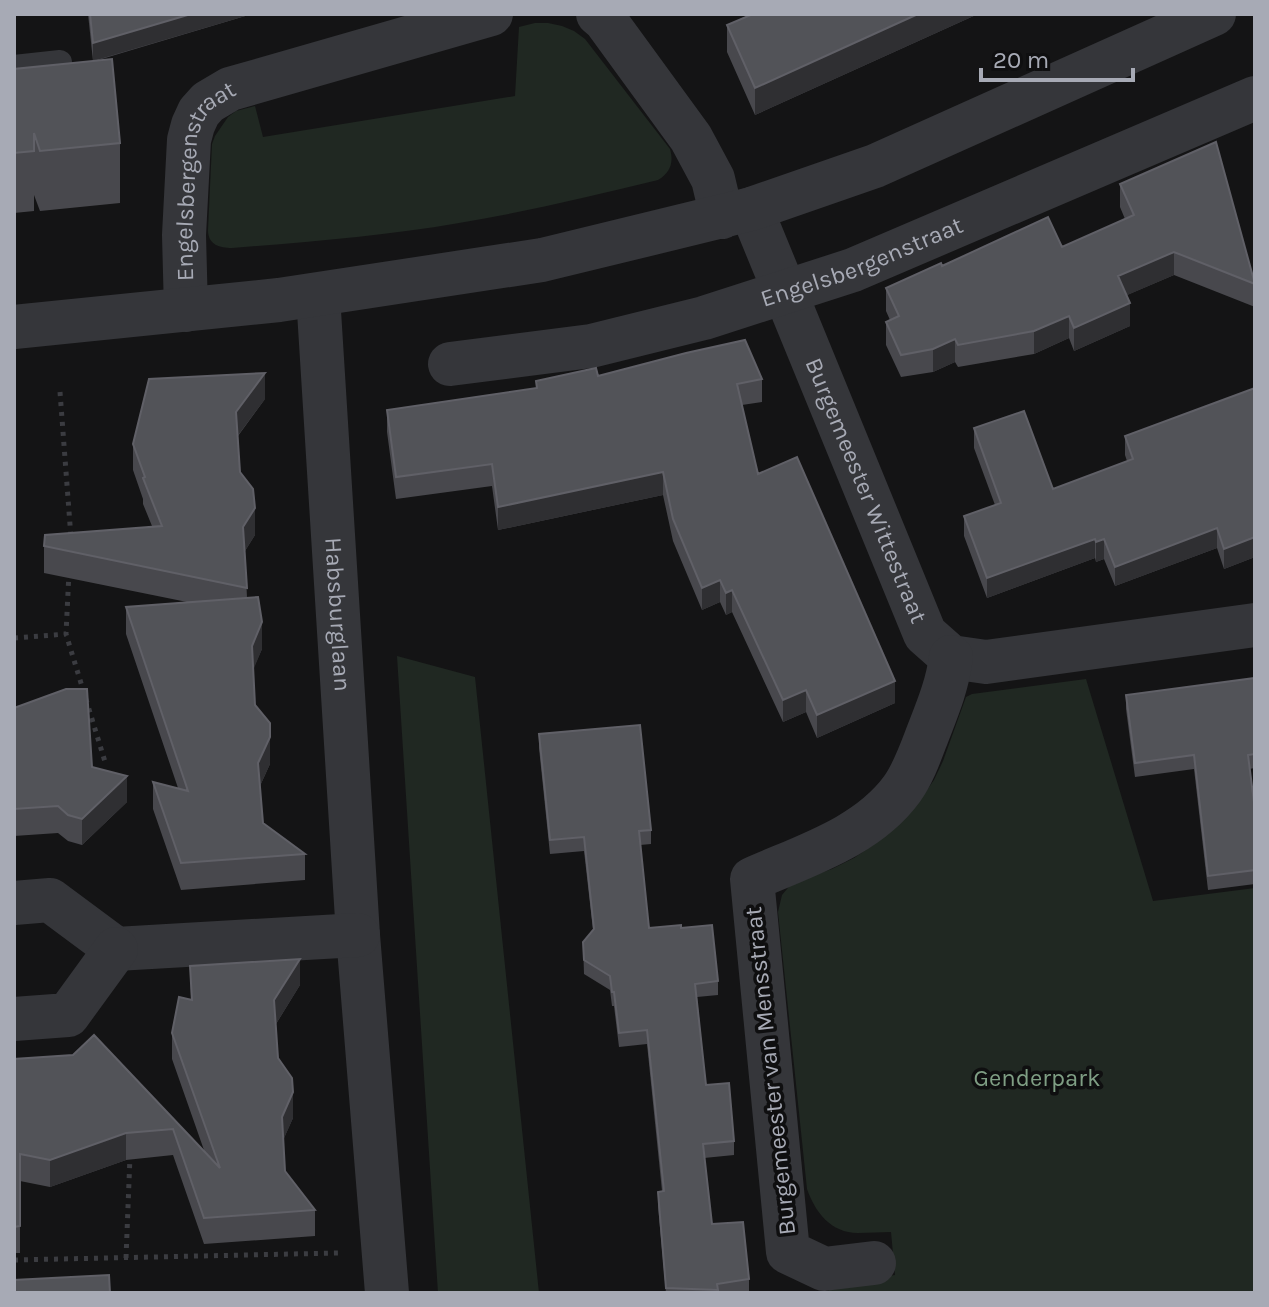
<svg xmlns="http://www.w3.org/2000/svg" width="1269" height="1307" viewBox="0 0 1269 1307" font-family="Karla,sans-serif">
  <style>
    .green { fill: #202822 }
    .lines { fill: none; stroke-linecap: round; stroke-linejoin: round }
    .path { stroke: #3b3c41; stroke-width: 5; stroke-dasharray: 4 6; stroke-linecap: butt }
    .lane { stroke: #35363a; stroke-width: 24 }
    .street { stroke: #35363a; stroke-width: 44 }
    .wall { fill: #48484d }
    .shaded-wall { fill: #2f2f32 }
    .building { fill: #525358; stroke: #606067; stroke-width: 2 }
    .labels { text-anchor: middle; stroke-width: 7; stroke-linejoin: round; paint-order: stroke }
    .street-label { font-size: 24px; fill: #a7aab5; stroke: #0f0f10 }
    .park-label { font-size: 24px; fill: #7f9e84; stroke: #0f0f10 }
  </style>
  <rect width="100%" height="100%" fill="#141415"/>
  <path class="green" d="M535 23H548L562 26 574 31 585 39 670 149C674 163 670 173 658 180 592 196 526 212 459 223 384 236 308 242 232 248 220 248 208 245 208 230L212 144 215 136 228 117 236 111 255 106 263 137 515 96 519 27Z
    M397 656 475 677 539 1293H438Z
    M1086 679 1153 901 1255 888V1293H827L829 1290 854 1281 895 1275 891 1232C880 1232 869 1233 858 1233 831 1233 815 1212 807 1189L778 912 782 895 792 883 832 869 854 858 873 845 915 807 934 780 943 761 966 697 972 694Z"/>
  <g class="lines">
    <path class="path" d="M60 392 71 538
      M69 572 66 634 106 765
      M14 638 66 634
      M126 1258 130 1156
      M14 1260 338 1253"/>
    <path class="lane" d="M14 67 60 62"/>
    <g class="street">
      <path d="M598 14 605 20 691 138 713 179 722 217"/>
      <path id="s1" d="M751 209 925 634 951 657 986 662 1255 625"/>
      <path id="s2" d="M318 295 358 935 387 1293"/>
      <path id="s3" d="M186 310 184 235 189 140 193 125 199 112 208 102 230 89 491 14"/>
      <path d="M14 327 279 300 542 260 751 209 875 166 1214 14"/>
      <path id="s4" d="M450 364 591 346 704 318 853 270 1255 98"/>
      <path d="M14 903 50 900 116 949 358 935"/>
      <path d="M14 1019 68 1015 116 949"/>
      <path d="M874 1263 824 1269 788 1252 752 879C804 856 867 837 902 789 915 771 922 748 930 728 939 705 948 682 951 657"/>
    </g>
  </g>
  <path class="wall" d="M88 14H252L95 61 120 143V203L40 211 34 195V211L14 213V69L93 61Z
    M751 14H978L755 115 727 52V25Z
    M1120 184 1255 280V307L1174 275 1127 295 1130 326 1074 351 1069 338 1034 354 958 367 955 362 933 372 901 377 886 345V322L890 320 886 311V288L942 266 1062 247 1125 219 1120 207Z
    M598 376 762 379V402L742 405 758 474 895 703 817 738 806 712 783 722 732 612 726 615 720 602 702 610 673 541 663 495 498 530 492 486 396 499 387 432V410L536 388V381Z
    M1255 388V557L1224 569 1217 548 1115 586 1104 559 1096 562 1095 558 987 598 964 536V516L995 505 974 448V428L1053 489 1127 461 1125 455V436Z
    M265 399 238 436 240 472 255 535 245 551 247 598 262 649 253 669 255 705 270 764 260 786 263 823 305 854V880L181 890 153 809V782L178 788 126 634V607L187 602 44 573V546L152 526 143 504V499L133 470V444Z
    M1255 678V768L1249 769 1255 810V884L1208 890 1194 769 1135 777 1126 709V695Z
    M14 708 92 767 127 802 82 845 68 841 58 833 14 836Z
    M539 734 651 830V844L640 845 649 928H681L718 981V995L697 997 706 1085 734 1141V1155L704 1158 712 1224 749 1279V1293H666L658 1206V1192L662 1191 647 1044 619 1047 614 1006H612L610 990 584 974 583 942 593 930 584 851 550 854 539 748Z
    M190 966 300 985 276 1024 278 1058 293 1118 283 1140 285 1171 315 1210V1236L204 1244 173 1155 126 1160 50 1187 20 1181V1253H14V1059L73 1055 205 1153 172 1059V1033L191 999Z"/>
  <path class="shaded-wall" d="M191 14H252L93 61V43Z
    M918 14H978L755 115V88Z
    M1174 252V275L1118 299V276Z
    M1130 303V326L1074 351V328Z
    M1069 316V338L1034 354V331Z
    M955 339V362L933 372V349Z
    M265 373V399L236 438V412Z
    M663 472V495L498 530V507Z
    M255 508V535L243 554V527Z
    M1217 528V548L1115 586V567Z
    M1255 537V557L1224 569V549Z
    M1095 539V558L987 598V578Z
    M1104 539V559L1096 562V542Z
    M720 580V602L702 610V588Z
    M732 590V612L726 615V593Z
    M262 622V649L252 673V646Z
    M895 681V703L817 738V715Z
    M806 690V712L783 722V700Z
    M270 737V764L258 790V763Z
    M127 776V802L82 845V819Z
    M300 959V985L274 1027V1000Z
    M293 1092V1118L282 1143V1117Z
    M126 1133V1160L50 1187V1160Z"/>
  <path class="building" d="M90 14H191L93 43Z
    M753 14H918L755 88 727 25Z
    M112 59 120 143 40 151 34 133V151L14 153V69Z
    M1216 142 1255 284 1174 252 1118 276 1130 303 1074 328 1069 316 1034 331 958 345 955 339 933 349 901 355 886 322 899 316 886 288 941 263 942 266 1048 217 1062 247 1134 215 1120 184Z
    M745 340 762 379 737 384 758 474 797 457 895 681 817 715 806 690 783 700 732 590 726 593 720 580 702 588 673 519 663 472 498 507 492 464 396 477 387 410 537 388 536 381 596 368 598 376 686 353Z
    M265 373 236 412 240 472 253 489 255 508 243 527 247 588 44 546 45 535 162 526 143 478 145 477 133 444 149 379Z
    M1255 388V537L1224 549 1217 528 1115 567 1104 539 1096 542 1095 539 987 578 964 516 1001 503 974 428 1024 411 1053 489 1133 459 1125 436Z
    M258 597 262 622 252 646 255 705 270 723V737L258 763 263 823 305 854 181 863 153 782 188 791 126 607Z
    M1255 678V754L1248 755 1255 810V870L1208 876 1194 755 1135 763 1126 695Z
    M66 689H87L92 767 127 776 82 819 68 815 58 806 14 809V708Z
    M640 725 651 830 639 831 649 928 681 925V928L712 925 718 981 695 984 706 1085 729 1083 734 1141 703 1144 712 1224 743 1222 749 1279 717 1284 718 1290 666 1288 658 1192 664 1191 647 1030 619 1033 614 992H612L610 976 584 960 583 942 594 929 584 837 550 840 539 734Z
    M300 959 274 1000 278 1058 292 1078 293 1092 282 1117 285 1171 315 1210 204 1218 173 1129 126 1133 50 1160 20 1154V1226L14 1227V1059L73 1055 94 1035 220 1168 172 1033 179 997 192 1000 190 966Z
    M109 1275 110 1293 126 1292V1293H14V1280Z"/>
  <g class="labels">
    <g class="street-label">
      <text dy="8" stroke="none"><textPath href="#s3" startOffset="136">Engelsbergenstraat</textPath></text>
      <text dy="8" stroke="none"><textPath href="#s4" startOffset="426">Engelsbergenstraat</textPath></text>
      <text dy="8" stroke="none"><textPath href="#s1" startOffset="304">Burgemeester Wittestraat</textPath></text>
      <text dy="8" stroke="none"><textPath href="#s2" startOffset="320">Habsburglaan</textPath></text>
      <text transform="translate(770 1071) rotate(-96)" y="8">Burgemeester van Mensstraat</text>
    </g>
    <g class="park-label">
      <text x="1037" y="1086">Genderpark</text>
    </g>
  </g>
  <rect width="1269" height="1307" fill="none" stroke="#a7aab5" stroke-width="32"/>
  <path d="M981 68v12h152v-12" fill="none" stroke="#a7aab5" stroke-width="4"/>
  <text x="993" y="68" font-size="24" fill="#a7aab5" stroke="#0f0f10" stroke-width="6" paint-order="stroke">20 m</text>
</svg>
